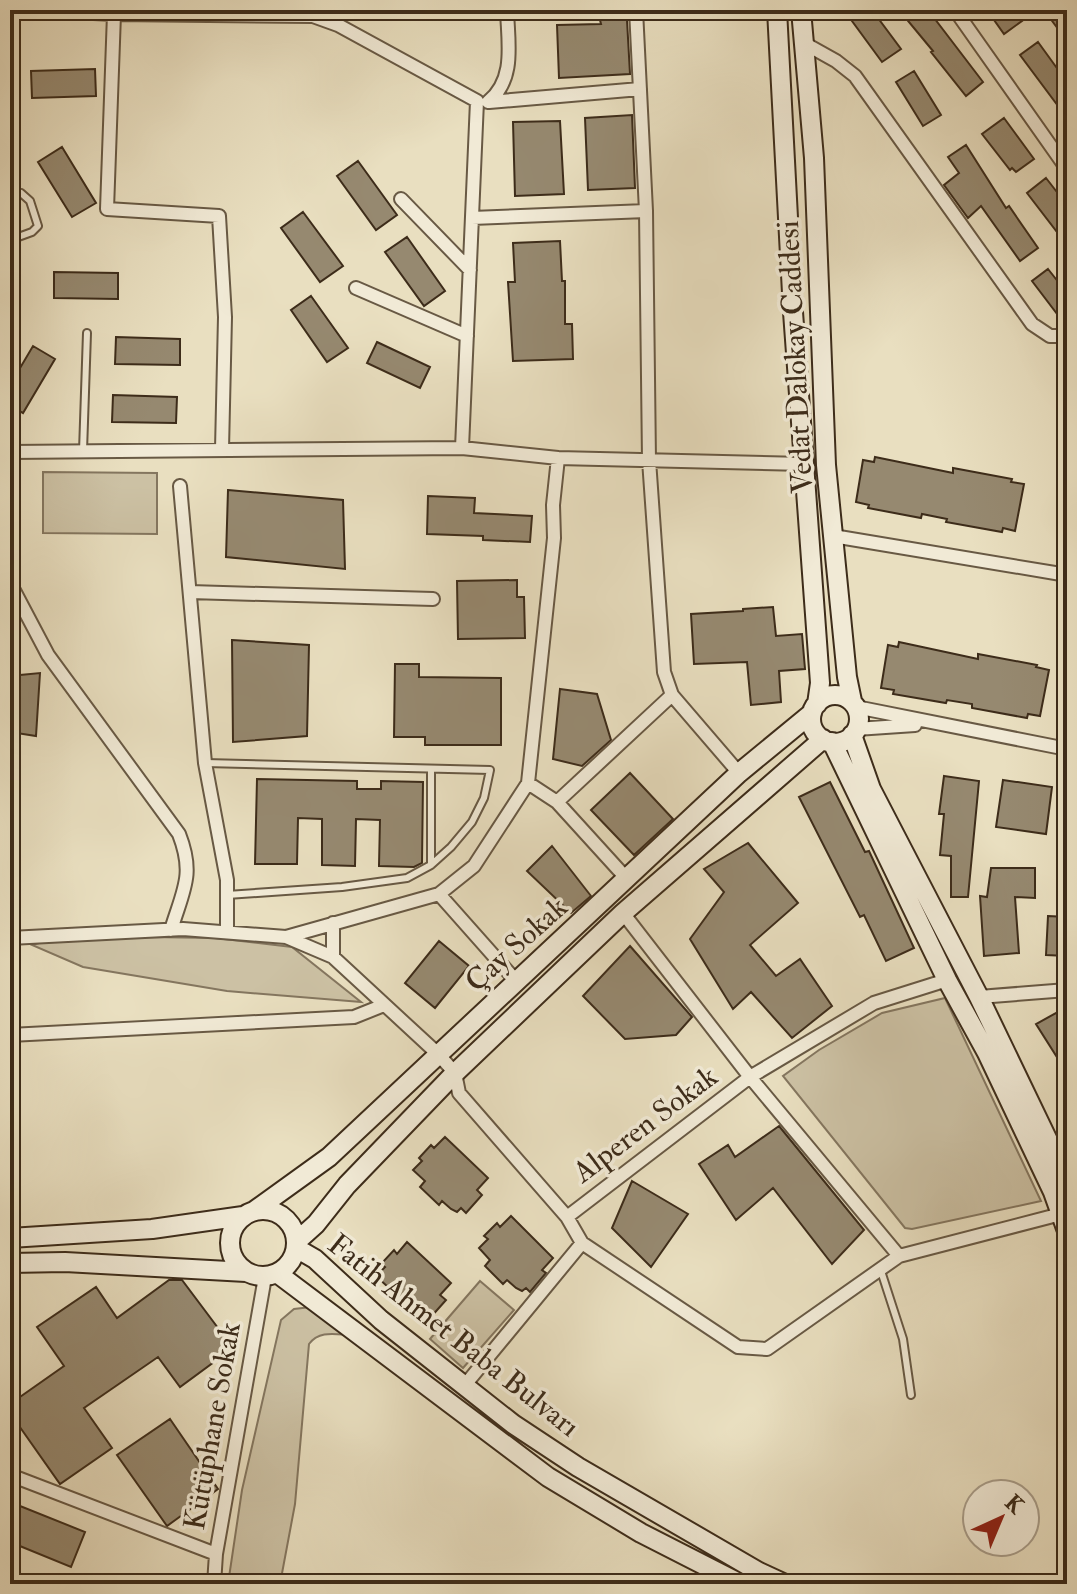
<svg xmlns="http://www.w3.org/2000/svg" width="1077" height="1594" viewBox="0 0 1077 1594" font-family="'IM FELL Double Pica',serif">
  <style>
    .green { fill: #ccc1a4; stroke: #84765f; stroke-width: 2 }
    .building { fill: #968970; stroke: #3d2c1a; stroke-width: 2 }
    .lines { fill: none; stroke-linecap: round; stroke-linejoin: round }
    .lane-casing { stroke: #685944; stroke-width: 10 }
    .street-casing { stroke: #685944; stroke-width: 16 }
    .secondary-casing { stroke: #3d2c1a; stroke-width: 22 }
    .lane { stroke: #f1ead6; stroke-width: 6 }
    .street { stroke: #f1ead6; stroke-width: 12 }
    .secondary { stroke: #f1ead6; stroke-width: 18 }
    .labels { text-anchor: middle; stroke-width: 7; stroke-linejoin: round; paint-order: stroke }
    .street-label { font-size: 30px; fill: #3d2c1a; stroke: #f1ead6 }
  </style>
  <rect width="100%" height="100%" fill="#e9dfc0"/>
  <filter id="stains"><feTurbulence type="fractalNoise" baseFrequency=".0025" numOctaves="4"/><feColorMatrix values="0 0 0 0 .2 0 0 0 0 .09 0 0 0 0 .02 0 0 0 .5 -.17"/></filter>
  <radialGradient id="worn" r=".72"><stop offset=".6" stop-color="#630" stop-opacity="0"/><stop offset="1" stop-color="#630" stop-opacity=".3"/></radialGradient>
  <path class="green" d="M43 472 157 473V534L43 533Z
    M148 937 215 938 292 947 361 1002 227 991 83 967 32 945 46 941Z
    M945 998 1041 1201 912 1229 905 1228 783 1076 819 1050 882 1013Z
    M480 1281 514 1310 463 1368 430 1339Z
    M311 1307 349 1335C333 1334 319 1331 309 1344L295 1504 280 1584H228L242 1490 281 1320 294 1309Z"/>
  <path class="building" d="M868 10H872L901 49 882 62 852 21Z
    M899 10H928L983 82 966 96 931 52 933 51Z
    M987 10H1014L1022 21 1004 34Z
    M1044 10H1067V41Z
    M600 20H627L630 74 559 78 557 25 601 24Z
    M1038 42 1067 82V118L1020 55Z
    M95 69 96 96 32 98 31 71Z
    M914 71 941 115 923 126 896 82Z
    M632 115 635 188 588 190 585 118Z
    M1004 118 1034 159 1016 172 1012 168 1010 170 982 134Z
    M560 121 564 194 515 196 513 122Z
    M966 145 1006 208 1009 206 1038 248 1020 261 981 206 968 218 944 185 959 173 948 157Z
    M62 147 96 203 72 217 38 162Z
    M358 161 397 215 376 230 337 176Z
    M1046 178 1067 205V245L1027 193Z
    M303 212 343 266 320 282 281 228Z
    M407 237 445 291 424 306 385 252Z
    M560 241 562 281H565V324H572L573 359 513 361 508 282H515L513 243Z
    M1048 269 1067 293V327L1032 281Z
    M54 272 118 273V299L54 298Z
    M311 296 348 348 327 362 291 310Z
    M116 337 180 339V365L115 364Z
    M377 342 430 367 420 388 367 363Z
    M33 346 55 359 23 413 10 405V385Z
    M113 395 177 397 176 423 112 422Z
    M875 457 953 473V468L1012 479 1011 482 1024 484 1015 531 1003 528 1002 532 946 522 947 519 922 514 921 518 868 508 869 505 856 502 863 460 874 462Z
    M228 490 343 500 345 569 226 557Z
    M428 496 475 498 474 513 532 516 530 542 483 540V536L427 534Z
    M517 580V597H524L525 638 458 639 457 581Z
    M773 607 776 636 802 634 805 669 779 671 781 702 751 705 747 662 694 664 691 614 743 611V609Z
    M232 640 309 645 307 736 233 742Z
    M899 642 978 659V654L1037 665 1036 667 1049 670 1040 716 1028 714 1027 718 972 708V704L947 700 946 703 893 694 894 690 881 688 888 645 898 647Z
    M395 664H419V677L501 678V745H425V737H394Z
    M40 673 36 736 10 732V676Z
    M560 689 597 694 611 740 582 766 553 759Z
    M630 773 673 819 634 855 591 810Z
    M944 776 979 781 968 897H951V856L940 855 944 814H939Z
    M257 779 357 781V789H381V781L423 782 422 863 414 867 379 866 380 820 356 819 355 866 322 865V819L298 818 297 864H255Z
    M1003 780 1052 787 1046 834 996 827Z
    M830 782 865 852 869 851 914 948 886 961 864 915 860 917 799 797Z
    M748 843 798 903 750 945 776 976 800 959 832 1006 792 1038 751 992 733 1009 690 939 724 892 704 869Z
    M552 846 591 896 571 913 527 871Z
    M991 868H1035V898L1015 897 1019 953 984 956 980 896 987 897Z
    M1048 916 1067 917V956L1046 955Z
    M439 941 469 966 435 1008 405 983Z
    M630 946 692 1017 676 1035 625 1039 583 996Z
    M1067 1007V1073L1036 1024Z
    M779 1126 864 1230 832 1264 773 1188 736 1220 699 1164 728 1145 735 1157Z
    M445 1137 488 1178 477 1190 482 1195 466 1213 461 1208 457 1212 451 1209 442 1201 439 1205 420 1187 425 1181 413 1170 422 1161 419 1158 431 1145 434 1148Z
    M632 1181 688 1214 651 1267 612 1228Z
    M511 1216 553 1258 542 1270 546 1273 530 1292 526 1288 522 1291 516 1288 507 1280 503 1284 485 1266 490 1260 479 1248 488 1239 484 1236 497 1223 500 1227Z
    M407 1242 451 1283 440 1295 446 1300 430 1318 425 1313 421 1318 415 1315 406 1306 402 1310 383 1293 388 1287 376 1276 385 1267 381 1264 394 1250 397 1254Z
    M169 1280H182L233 1348 180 1387 158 1357 84 1408 112 1448 60 1484 10 1413V1404L64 1366 37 1327 96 1287 117 1318Z
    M170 1419 218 1489 167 1526 117 1455Z
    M10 1502 85 1532 71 1567 10 1542Z"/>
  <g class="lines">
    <defs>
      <path id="lane" d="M10 240 32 232 38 226 30 201 21 193
        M83 451 87 333
        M205 763 490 770 484 798 472 822 451 847 431 865 407 878 342 887 227 895
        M431 865V769
        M881 1271 903 1339 911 1395"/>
      <path id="street" d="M31 10 114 14 313 16 338 25 477 101 462 448
        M955 10 1067 169
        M114 14 107 209 219 216 225 317 222 449
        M802 42 836 61 855 76 1032 324 1050 336H1067
        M488 102C516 79 508 43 507 10
        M489 102 640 89
        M401 199 470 270
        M646 211 649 460 664 672 672 695 739 773
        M472 218 646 211 636 10
        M356 288 467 336
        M10 452 462 448 558 458 804 464
        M180 486 205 763 227 880V931
        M833 536 1067 575
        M10 583 48 655 179 834C195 875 183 890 171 930
        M190 592 433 599
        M856 707 1067 749
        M856 729 915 725
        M528 783 554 538 553 505 558 458
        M557 802 627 879
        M439 894 517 982
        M623 913 750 1077 899 1256
        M286 937 439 894 474 866 528 783 557 802 672 695
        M10 938 183 929 286 937 333 957 438 1054 455 1073 459 1093 567 1217
        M333 957V923
        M979 997 1067 990
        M10 1035 354 1017 384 1005
        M582 1243 738 1347 767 1349 899 1256 1061 1214
        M465 1385 582 1243 567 1217 750 1077 874 1003 947 980
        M10 1475 216 1554
        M214 1584 216 1554 265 1277"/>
      <path id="secondary" d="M777 10 793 312 820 683 817 704
        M801 10 814 158 826 465 847 677 852 701
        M811 719a24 24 0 1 1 48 0a24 24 0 1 1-48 0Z
        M852 735 871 789 979 997 1067 1180
        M832 742 947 980 987 1053 1053 1192 1067 1231
        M230 1243a33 33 0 1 1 66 0a33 33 0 1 1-66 0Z
        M254 1211 329 1157 739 773 812 713
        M10 1238 152 1229 243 1216
        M296 1242 316 1224 347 1185 455 1073 623 913 823 739
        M296 1248 315 1259 381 1320 513 1424 578 1467 759 1572 785 1584
        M10 1263 65 1262 246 1272
        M277 1273 548 1477 641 1533 741 1584"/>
    </defs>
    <use href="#lane" class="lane-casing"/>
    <use href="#street" class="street-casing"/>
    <use href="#secondary" class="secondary-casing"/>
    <use href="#lane" class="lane"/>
    <use href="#street" class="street"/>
    <use href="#secondary" class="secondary"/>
  </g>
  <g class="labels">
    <g class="street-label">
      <text transform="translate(795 357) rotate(-93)" y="10">Vedat Dalokay Caddesi</text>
      <text transform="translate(516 944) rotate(-42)" y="10">Çay Sokak</text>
      <text transform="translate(645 1124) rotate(-37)" y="10">Alperen Sokak</text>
      <text transform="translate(454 1335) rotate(38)" y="10">Fatih Ahmet Baba Bulvarı</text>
      <text transform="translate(212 1426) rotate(-80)" y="10">Kütüphane Sokak</text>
    </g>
  </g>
  <rect width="1077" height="1594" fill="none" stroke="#e9dfc0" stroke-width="40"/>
  <rect x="12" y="12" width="1053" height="1570" fill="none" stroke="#3d2c1a" stroke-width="4"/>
  <rect x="20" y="20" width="1037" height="1554" fill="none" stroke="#3d2c1a" stroke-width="2"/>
  <g transform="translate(1001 1518) rotate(44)"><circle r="38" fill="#f1ead6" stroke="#a99e8b" stroke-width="2"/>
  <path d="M0-6L14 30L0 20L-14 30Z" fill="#8f2418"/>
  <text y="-12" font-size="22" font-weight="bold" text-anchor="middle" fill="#3d2c1a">K</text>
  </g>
  <rect width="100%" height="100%" filter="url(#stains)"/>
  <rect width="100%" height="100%" fill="url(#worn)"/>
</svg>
